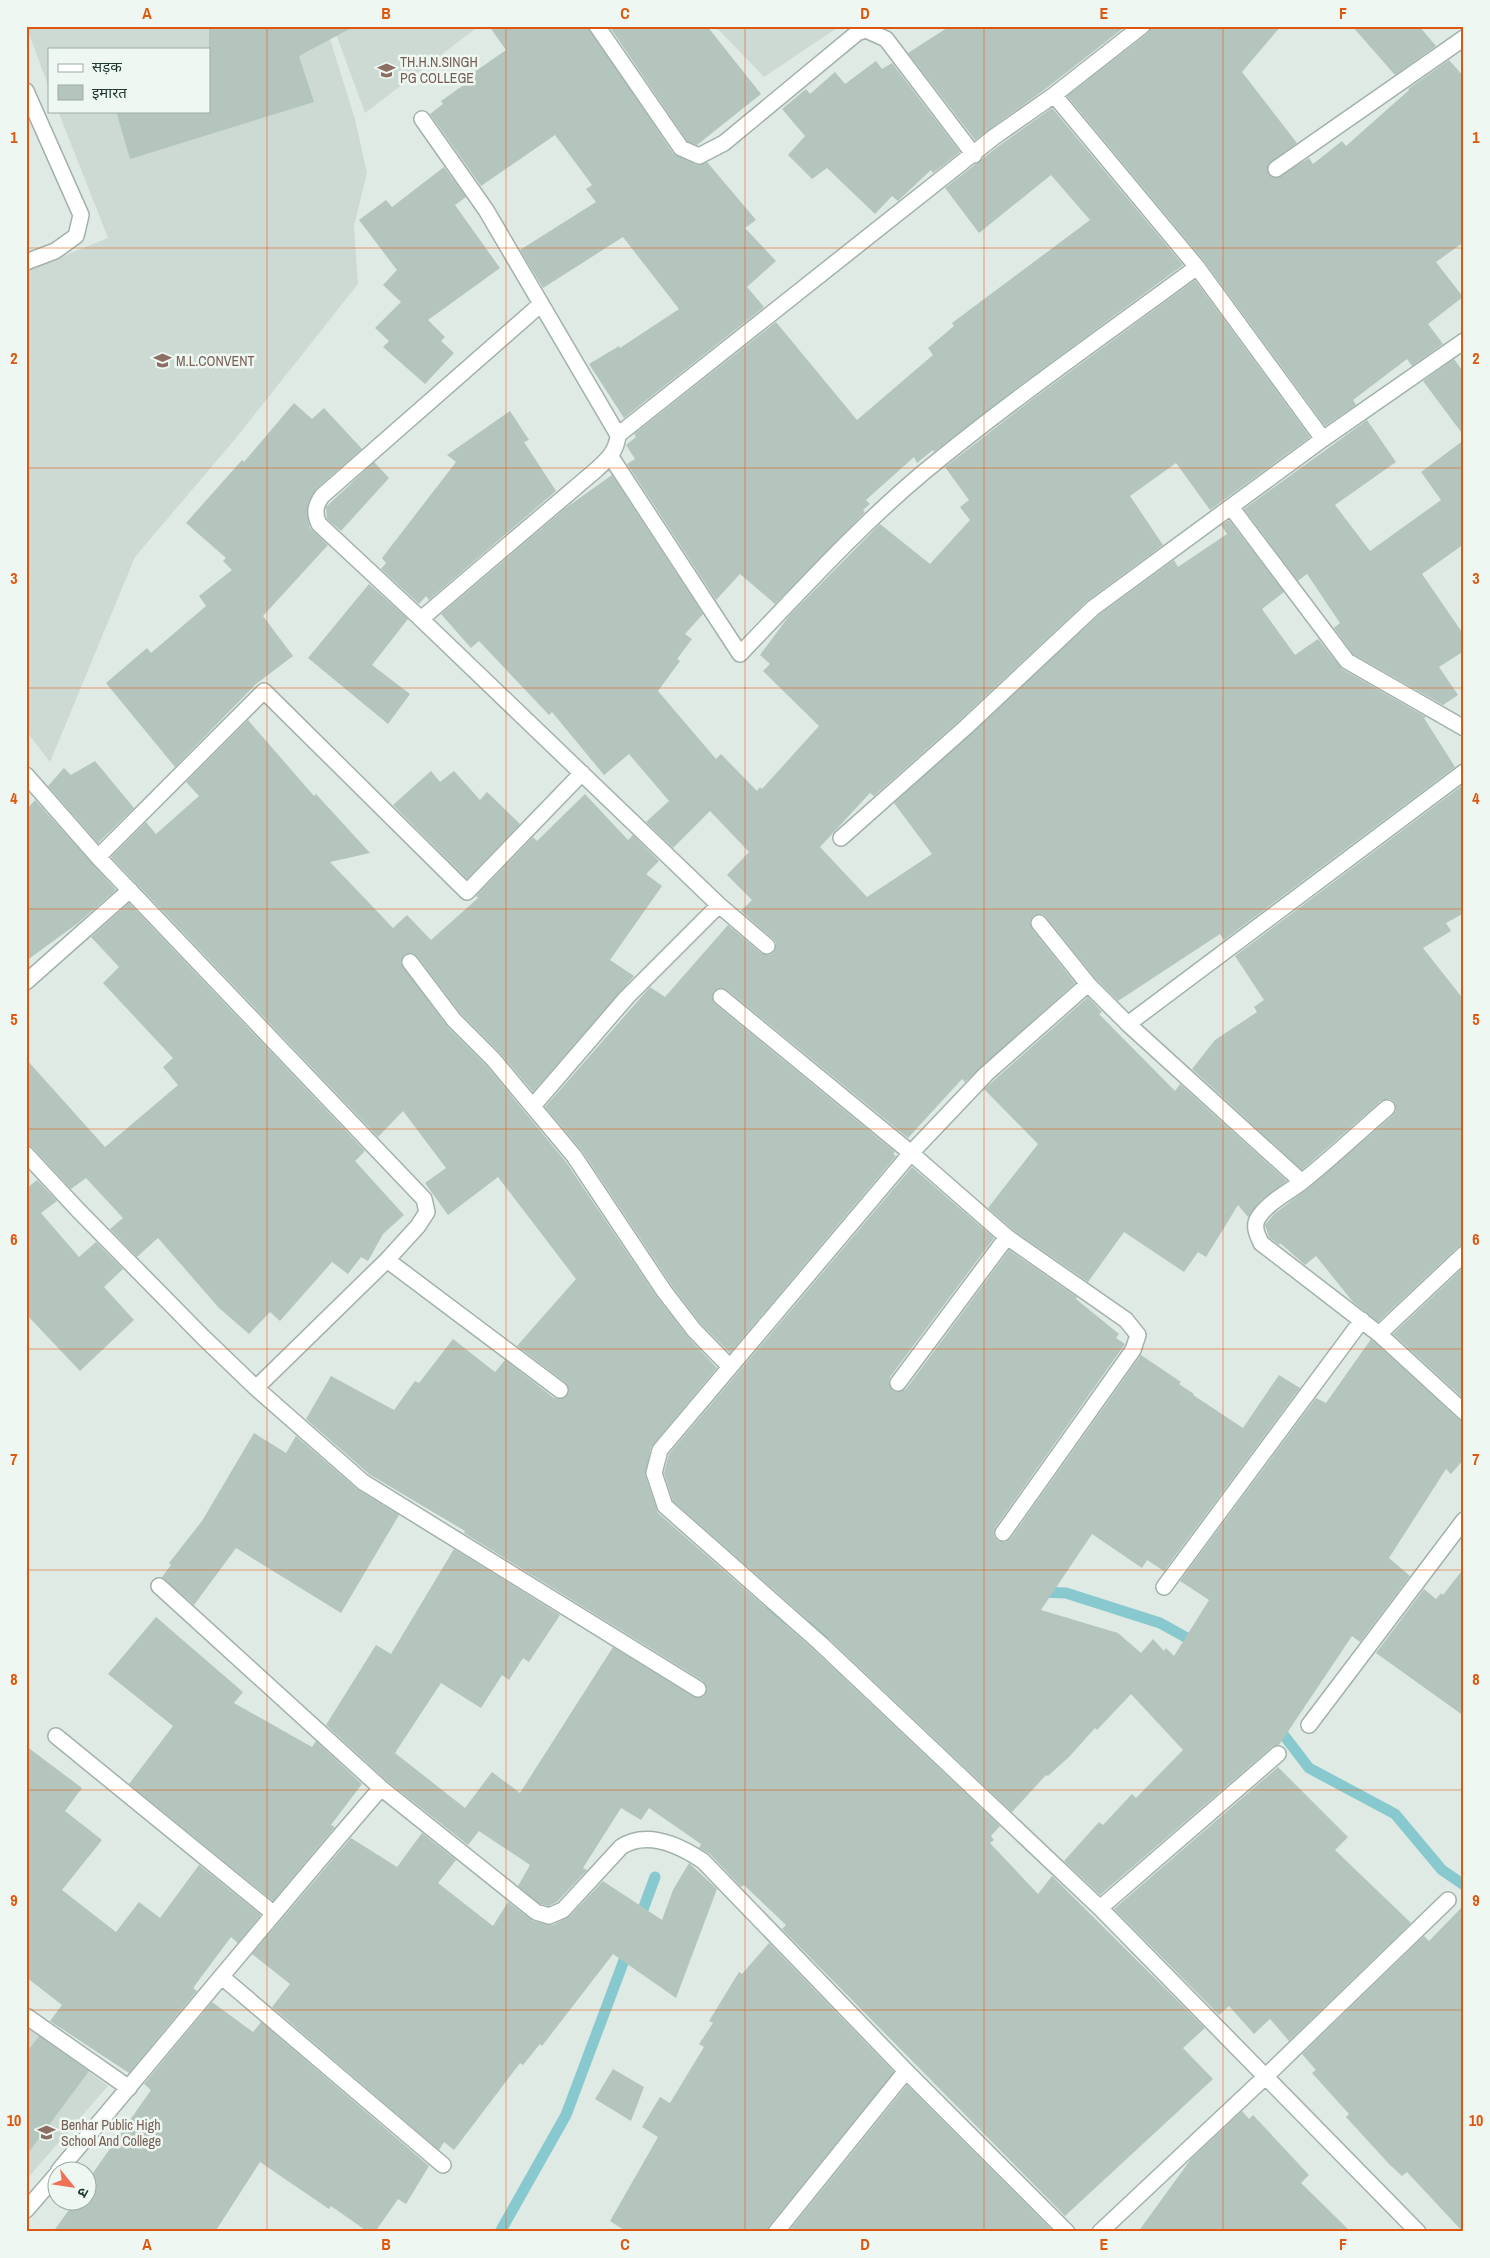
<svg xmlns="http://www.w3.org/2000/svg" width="1490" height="2258" viewBox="0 0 1490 2258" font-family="'Archivo Narrow','Noto Sans Devanagari',sans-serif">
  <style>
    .built { fill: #cddad3 }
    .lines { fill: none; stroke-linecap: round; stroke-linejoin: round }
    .stream { stroke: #87c9cf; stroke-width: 11 }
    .building { fill: #b4c5bd }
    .street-casing { stroke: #a2b2ab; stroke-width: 18 }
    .street { stroke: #fff; stroke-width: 15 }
    .grid { fill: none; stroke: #de570e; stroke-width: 1; stroke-opacity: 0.55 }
    .labels { text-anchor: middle; stroke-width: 5; stroke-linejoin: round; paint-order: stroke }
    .education-label { font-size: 14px; fill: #785e54; stroke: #eff7f2; text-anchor: start }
    .neatline { fill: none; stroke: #de570e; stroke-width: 2 }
    .grid-label { font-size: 16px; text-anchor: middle; font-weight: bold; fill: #de570e }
  </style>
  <rect width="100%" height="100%" fill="#dfeae4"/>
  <path class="built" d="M26 26H326L355 119 367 173 354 226 358 284 236 438 135 557 50 762 26 731V271L108 238 58 111H209V49H49V88Z
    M333 26H479L365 113Z
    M715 26H840L764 77Z
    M26 2025 108 2086 26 2180Z"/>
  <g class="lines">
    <path class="stream" d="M1039 1592 1066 1593 1160 1623 1198 1644
      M765 1619 767 1613 832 1634
      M1276 1725 1309 1768 1395 1814 1442 1870 1464 1885
      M638 1923 655 1877
      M500 2232 566 2115 629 1947"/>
  </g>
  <path class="building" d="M209 26H355L299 56 314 102 130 159 116 111H209Z
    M489 26H588L673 153 696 165 707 162 756 220 745 228 776 261 747 287 764 307 624 418 589 364 619 346 620 348 679 309 623 237 543 288 520 250 596 202 586 189 592 185 555 135 481 186 430 114 443 104 441 101 465 84 463 80 506 50Z
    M609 26H707L761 94 697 145 687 141Z
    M950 26H1126L1048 87 975 140 908 53Z
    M1151 26H1281L1242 72 1297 143 1268 165V174L1276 178 1309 158 1313 164 1342 141 1346 146 1409 90 1408 89 1449 60 1464 77V242L1436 262 1463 297 1428 324 1443 344 1412 366 1407 359 1353 400 1356 405 1325 426 1204 261 1067 96 1148 33Z
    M1352 26H1419L1436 46 1395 75Z
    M876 61 882 69 892 63 960 152 933 173 931 170 898 201 892 196 875 214 827 168 812 179 788 155 805 136 782 109 806 89 810 94 835 72 845 84Z
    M1052 108 1183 265 1019 386 934 452 933 450 917 463 914 457 866 500 870 504 863 510 865 512 775 604 740 574 716 600 627 464 635 459 626 445 636 437 634 434 776 322 857 420 933 355 928 348 954 326 952 323 1090 220 1051 175 979 233 945 188 1000 145Z
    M444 167 466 197 455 205 500 268 428 320 445 337 441 341 454 353 425 384 383 347 389 341 375 328 401 302 383 285 397 270 359 220 386 200 392 207Z
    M1195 280 1310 437 1210 510 1176 463 1130 496 1163 545 1087 601 960 720 874 796 870 793 820 847 867 897 932 854 894 803 1099 615 1174 560 1178 567 1227 534 1221 525 1229 520 1284 592 1262 609 1295 655 1318 639 1342 669 1426 717 1424 718 1455 767 1224 940 1220 934 1118 1001 1095 978 1046 917 1042 914 1034 915 1030 920 1032 929 1075 983 965 1082 962 1079 908 1138 727 990 722 988 714 991 712 996 715 1004 895 1152 893 1154 896 1156 730 1353 701 1324 672 1286 582 1151 545 1107 650 987 665 997 728 925 761 953 770 955 774 952 776 943 773 939 741 911 752 900 727 875 749 852 710 811 673 848 646 822 669 801 629 754 604 775 552 712 549 715 479 641 471 648 441 614 567 507 612 475 703 614 685 634 692 639 677 659 680 661 658 691 716 759 721 754 757 791 760 787 762 789 819 726 763 671 770 664 760 655 789 616 880 524 930 564 970 520 960 507 969 500 945 467 1030 401Z
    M1454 359 1464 373V436L1423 381Z
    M294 403 312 419 324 408 362 449 316 489 308 503 307 514 310 528 328 545 263 616 293 656 256 684 175 767 106 683 147 648 151 653 206 606 199 596 232 570 223 561 226 558 186 523 242 460 244 462Z
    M510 411 529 440 524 442 556 491 429 600 426 596 419 604 381 569 386 563 382 558 456 462 447 455Z
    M1367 420 1396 462 1335 505 1370 551 1441 500 1421 472 1464 440V544L1422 574 1464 635V651L1439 667 1458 695 1443 705 1353 654 1334 628 1340 623 1307 574 1298 581 1244 509Z
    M374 462 389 478 341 531 327 519 326 507Z
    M369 584 408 619 372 665 410 694 388 724 308 658Z
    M248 720 314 796 316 794 370 853 330 862 393 928 407 915 431 940 478 898 476 896 533 837 537 841 585 794 628 840 633 835 659 861 646 874 662 886 610 960 634 976 533 1092 500 1053 461 1014 417 956 413 953 405 954 401 964 447 1026 486 1065 566 1162 657 1297 687 1336 717 1368 651 1447 645 1475 658 1513 814 1650 1000 1826 991 1836 994 1840 990 1843 1038 1894 1052 1876 1205 2028 1183 2048 1213 2079 1065 2216 782 1929 786 1925 744 1885 741 1887 710 1854 699 1848 701 1844 649 1808 641 1820 621 1808 583 1868 587 1870 557 1902 548 1906 540 1904 518 1886 530 1865 479 1831 468 1845 387 1781 326 1725 376 1645 391 1654 454 1549 560 1615 529 1662 523 1658 509 1680 502 1675 481 1708 441 1683 395 1753 465 1808 492 1772 520 1793 613 1647 694 1697H703L707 1689 703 1681 464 1533 465 1531 369 1474 306 1419 331 1376 394 1410 415 1381 419 1383 453 1339 495 1372 505 1360 554 1398H564L569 1392 566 1383 517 1346 576 1279 498 1177 448 1215 425 1183 446 1168 403 1111 378 1137 111 857 146 822 156 834 199 796 186 782Z
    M95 761 134 808 98 843 48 786 64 768 71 775Z
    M431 771 440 782 454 771 480 800 487 792 520 824 467 879 393 805Z
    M1464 784V913L1446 923 1451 931 1423 948 1464 1000V1245L1458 1247 1378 1322 1353 1302 1316 1256 1305 1265 1280 1243 1279 1245 1269 1237 1265 1225 1274 1214 1320 1179 1393 1115 1396 1111 1394 1102 1390 1099 1381 1101 1302 1170 1192 1069 1215 1040 1257 1012 1254 1007 1264 1000 1235 956Z
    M35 800 116 890 78 923 26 961V810Z
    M129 903 365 1151 355 1161 404 1215 383 1234 368 1261 361 1257 348 1274 332 1262 280 1321 270 1312 249 1334 219 1308 158 1238 137 1257 110 1229 123 1218 86 1178 71 1189 33 1148 26 1144V1059L105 1147 178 1085 163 1067 173 1058 103 983 119 967 91 937Z
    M1088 997 1102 1012 1099 1014 1175 1091 1180 1084 1287 1181 1261 1200 1248 1217 1238 1205 1206 1257 1198 1252 1184 1272 1124 1232 1088 1282 1013 1230 988 1208 1038 1144 984 1089Z
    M912 1167 994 1238 890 1377 889 1382 892 1390 897 1392 906 1389 1009 1250 1077 1297 1076 1299 1119 1334 1116 1338 1125 1344 995 1528 994 1536 998 1541 1006 1542 1011 1538 1141 1355 1181 1382 1179 1384 1194 1394 1193 1395 1243 1428 1279 1375 1300 1388 1164 1571 1147 1560 1142 1568 1092 1534 1041 1610 1118 1633 1141 1653 1153 1639 1164 1651 1166 1648 1174 1656 1209 1600 1180 1581 1316 1398 1326 1403 1371 1339 1458 1419 1464 1421V1459L1451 1474 1446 1469 1389 1558 1410 1576 1360 1642 1352 1636 1279 1745 1272 1747 1100 1895 1064 1861 1099 1822 1103 1825 1132 1794 1136 1798 1183 1750 1131 1694 1097 1730 1095 1728 1070 1756 1048 1776 1046 1775 1012 1812 826 1636 673 1501 664 1473 669 1454Z
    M37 1180 57 1201 41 1213 79 1257 96 1242 123 1269 104 1287 134 1320 80 1371 26 1314V1189Z
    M1464 1267V1399L1393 1334Z
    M254 1433 286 1453 296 1436 357 1489 399 1515 341 1613 236 1548 194 1605 162 1577 171 1565 169 1563 202 1521Z
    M1464 1568V1716L1376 1653 1424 1589 1436 1599 1441 1593 1443 1595Z
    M156 1617 243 1692 234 1703 312 1747 316 1741 362 1784 331 1825 335 1827 273 1901 129 1784 173 1726 108 1674Z
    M26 1746 82 1788 65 1811 102 1840 62 1890 116 1932 139 1902 160 1918 199 1865 261 1915 238 1943 231 1937 193 1988 197 1991 129 2073 50 2021 62 2005 26 1977Z
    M1278 1767 1348 1837 1335 1850 1411 1923 1289 2041 1270 2019 1254 2034 1229 2006 1219 2015 1114 1909Z
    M422 1833 456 1860 438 1883 493 1926 508 1902 533 1921 553 1925 570 1916 603 1881 662 1920 673 1890 689 1863 717 1889 676 1998 613 1954 542 2046 540 2044 523 2065 520 2063 454 2150 444 2142 439 2150 272 2007 290 1984 252 1954 351 1838 397 1867Z
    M1464 1905V2232H1463L1407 2172 1402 2176 1390 2165 1346 2117 1349 2114 1312 2073 1316 2070 1302 2054 1424 1936 1429 1941Z
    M769 1943 894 2072 769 2226 767 2232H627L610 2221 658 2137 642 2127 660 2097 670 2103 704 2047 699 2044 713 2023 709 2021 739 1972 742 1974Z
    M212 2002 253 2032 261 2022 429 2166 406 2204 398 2199 375 2232H368L331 2206 329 2209 260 2162 215 2232H53L76 2200H88V2180L151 2090 144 2084Z
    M39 2036 89 2071 26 2156V2053Z
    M613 2069 644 2087 631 2121 595 2099Z
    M907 2085 1051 2229 1048 2232H788Z
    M1242 2111 1249 2119 1253 2115 1309 2175 1301 2183 1351 2232H1138L1191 2159Z"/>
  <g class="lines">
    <defs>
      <path id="street" d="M597 26 681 148 699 156 724 143 857 33 866 30 886 39 974 155
        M26 91 81 215 76 236 55 251 26 262
        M1054 95 1197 267 1323 439
        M1276 169 1464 38
        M541 304 322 496C315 506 314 513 319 524L421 619 719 905 767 946
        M618 435 994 137 1054 95 1142 26
        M611 457 740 654C800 592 858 527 924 472 1011 400 1105 335 1197 267
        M1231 507 1347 661 1464 728
        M421 619 596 470C607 460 617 451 618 435L486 210 422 119
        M26 775 98 857 424 1199 427 1212 418 1226 387 1260 256 1388
        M841 838 966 727 1093 608 1323 439 1464 341
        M98 857 264 691 467 892 582 773
        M1039 923 1088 984 1128 1024 1302 1182
        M410 962 454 1020 493 1059 574 1156 664 1291 694 1330 730 1367
        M26 982 130 890
        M1088 984 986 1074 911 1153 660 1450 654 1473 665 1506 820 1643 1100 1908 1418 2232
        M721 997 911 1153 1007 1237 1126 1320 1138 1335 1133 1350 1003 1533
        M1128 1024 1464 772
        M533 1106 627 997 719 905
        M1387 1108C1359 1132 1332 1158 1303 1181 1288 1193 1269 1201 1258 1218 1253 1226 1257 1234 1261 1243L1379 1334 1464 1412
        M26 1154 78 1210 203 1337 256 1388 363 1482 698 1689
        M387 1260 560 1390
        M1379 1334 1464 1254
        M898 1383 1007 1237
        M159 1586 381 1788
        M1164 1587 1362 1320
        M1309 1725 1464 1520
        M56 1736 273 1913
        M1100 1908 1278 1754
        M222 1977 443 2165
        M26 2016 129 2088
        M59 2170C167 2043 272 1914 381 1788L536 1912 549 1916 563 1910 621 1847C647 1830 679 1845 703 1861L906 2071 1067 2232
        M26 2210 58 2173
        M776 2232 906 2071
        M1100 2232 1264 2078 1448 1900"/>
    </defs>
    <use href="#street" class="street-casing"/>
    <use href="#street" class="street"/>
  </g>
  <path class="grid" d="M267 26V2232M506 26V2232M745 26V2232M984 26V2232M1223 26V2232M26 248H1464M26 468H1464M26 688H1464M26 909H1464M26 1129H1464M26 1349H1464M26 1570H1464M26 1790H1464M26 2010H1464"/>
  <defs>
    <symbol id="university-bare" viewBox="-9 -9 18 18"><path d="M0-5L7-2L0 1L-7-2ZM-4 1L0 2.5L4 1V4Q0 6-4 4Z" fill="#8d6e63" stroke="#eff7f2" stroke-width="2.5" paint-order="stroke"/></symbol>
    <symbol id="school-bare" viewBox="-9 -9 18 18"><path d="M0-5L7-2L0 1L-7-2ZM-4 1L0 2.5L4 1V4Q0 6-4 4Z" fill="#8d6e63" stroke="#eff7f2" stroke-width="2.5" paint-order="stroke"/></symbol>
  </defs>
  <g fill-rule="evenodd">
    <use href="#university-bare" x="374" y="58" width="25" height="25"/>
    <use href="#school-bare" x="150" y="348" width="25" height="25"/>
    <use href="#school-bare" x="34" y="2120" width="25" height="25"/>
  </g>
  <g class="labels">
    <g class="education-label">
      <text x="400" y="67">TH.H.N.SINGH<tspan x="400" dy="16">PG COLLEGE</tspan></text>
      <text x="176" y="366">M.L.CONVENT</text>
      <text x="61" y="2130">Benhar Public High<tspan x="61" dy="16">School And College</tspan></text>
    </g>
  </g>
  <rect width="1490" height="2258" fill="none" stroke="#eff7f2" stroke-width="55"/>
  <rect x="48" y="48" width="162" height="65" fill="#eff7f2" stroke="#9caba5"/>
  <rect x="58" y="64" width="25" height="8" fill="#ffffff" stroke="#9caba5"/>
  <text x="92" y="72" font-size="15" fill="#203a31">सड़क</text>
  <rect x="58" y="85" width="25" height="15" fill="#b4c5bd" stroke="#9caba5"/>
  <text x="92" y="98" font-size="15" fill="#203a31">इमारत</text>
  <g transform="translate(72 2186) rotate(120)"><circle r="24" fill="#eff7f2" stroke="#9caba5"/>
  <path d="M0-4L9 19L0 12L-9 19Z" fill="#f07256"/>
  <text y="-8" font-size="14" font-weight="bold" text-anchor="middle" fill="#203a31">उ</text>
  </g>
  <rect x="28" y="28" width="1434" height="2202" class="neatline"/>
  <g class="grid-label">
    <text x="147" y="19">A</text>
    <text x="386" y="19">B</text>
    <text x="625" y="19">C</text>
    <text x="865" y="19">D</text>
    <text x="1104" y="19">E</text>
    <text x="1343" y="19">F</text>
    <text x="14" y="143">1</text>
    <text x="1476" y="143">1</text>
    <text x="14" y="364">2</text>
    <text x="1476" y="364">2</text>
    <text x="14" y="584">3</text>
    <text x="1476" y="584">3</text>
    <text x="14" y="804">4</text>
    <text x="1476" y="804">4</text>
    <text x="14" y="1025">5</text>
    <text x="1476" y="1025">5</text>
    <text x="14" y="1245">6</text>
    <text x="1476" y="1245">6</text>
    <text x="14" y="1465">7</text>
    <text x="1476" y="1465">7</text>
    <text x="14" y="1685">8</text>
    <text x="1476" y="1685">8</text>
    <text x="14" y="1906">9</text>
    <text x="1476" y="1906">9</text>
    <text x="14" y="2126">10</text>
    <text x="1476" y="2126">10</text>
    <text x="147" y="2250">A</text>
    <text x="386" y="2250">B</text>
    <text x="625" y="2250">C</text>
    <text x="865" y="2250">D</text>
    <text x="1104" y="2250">E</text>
    <text x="1343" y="2250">F</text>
  </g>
</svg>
